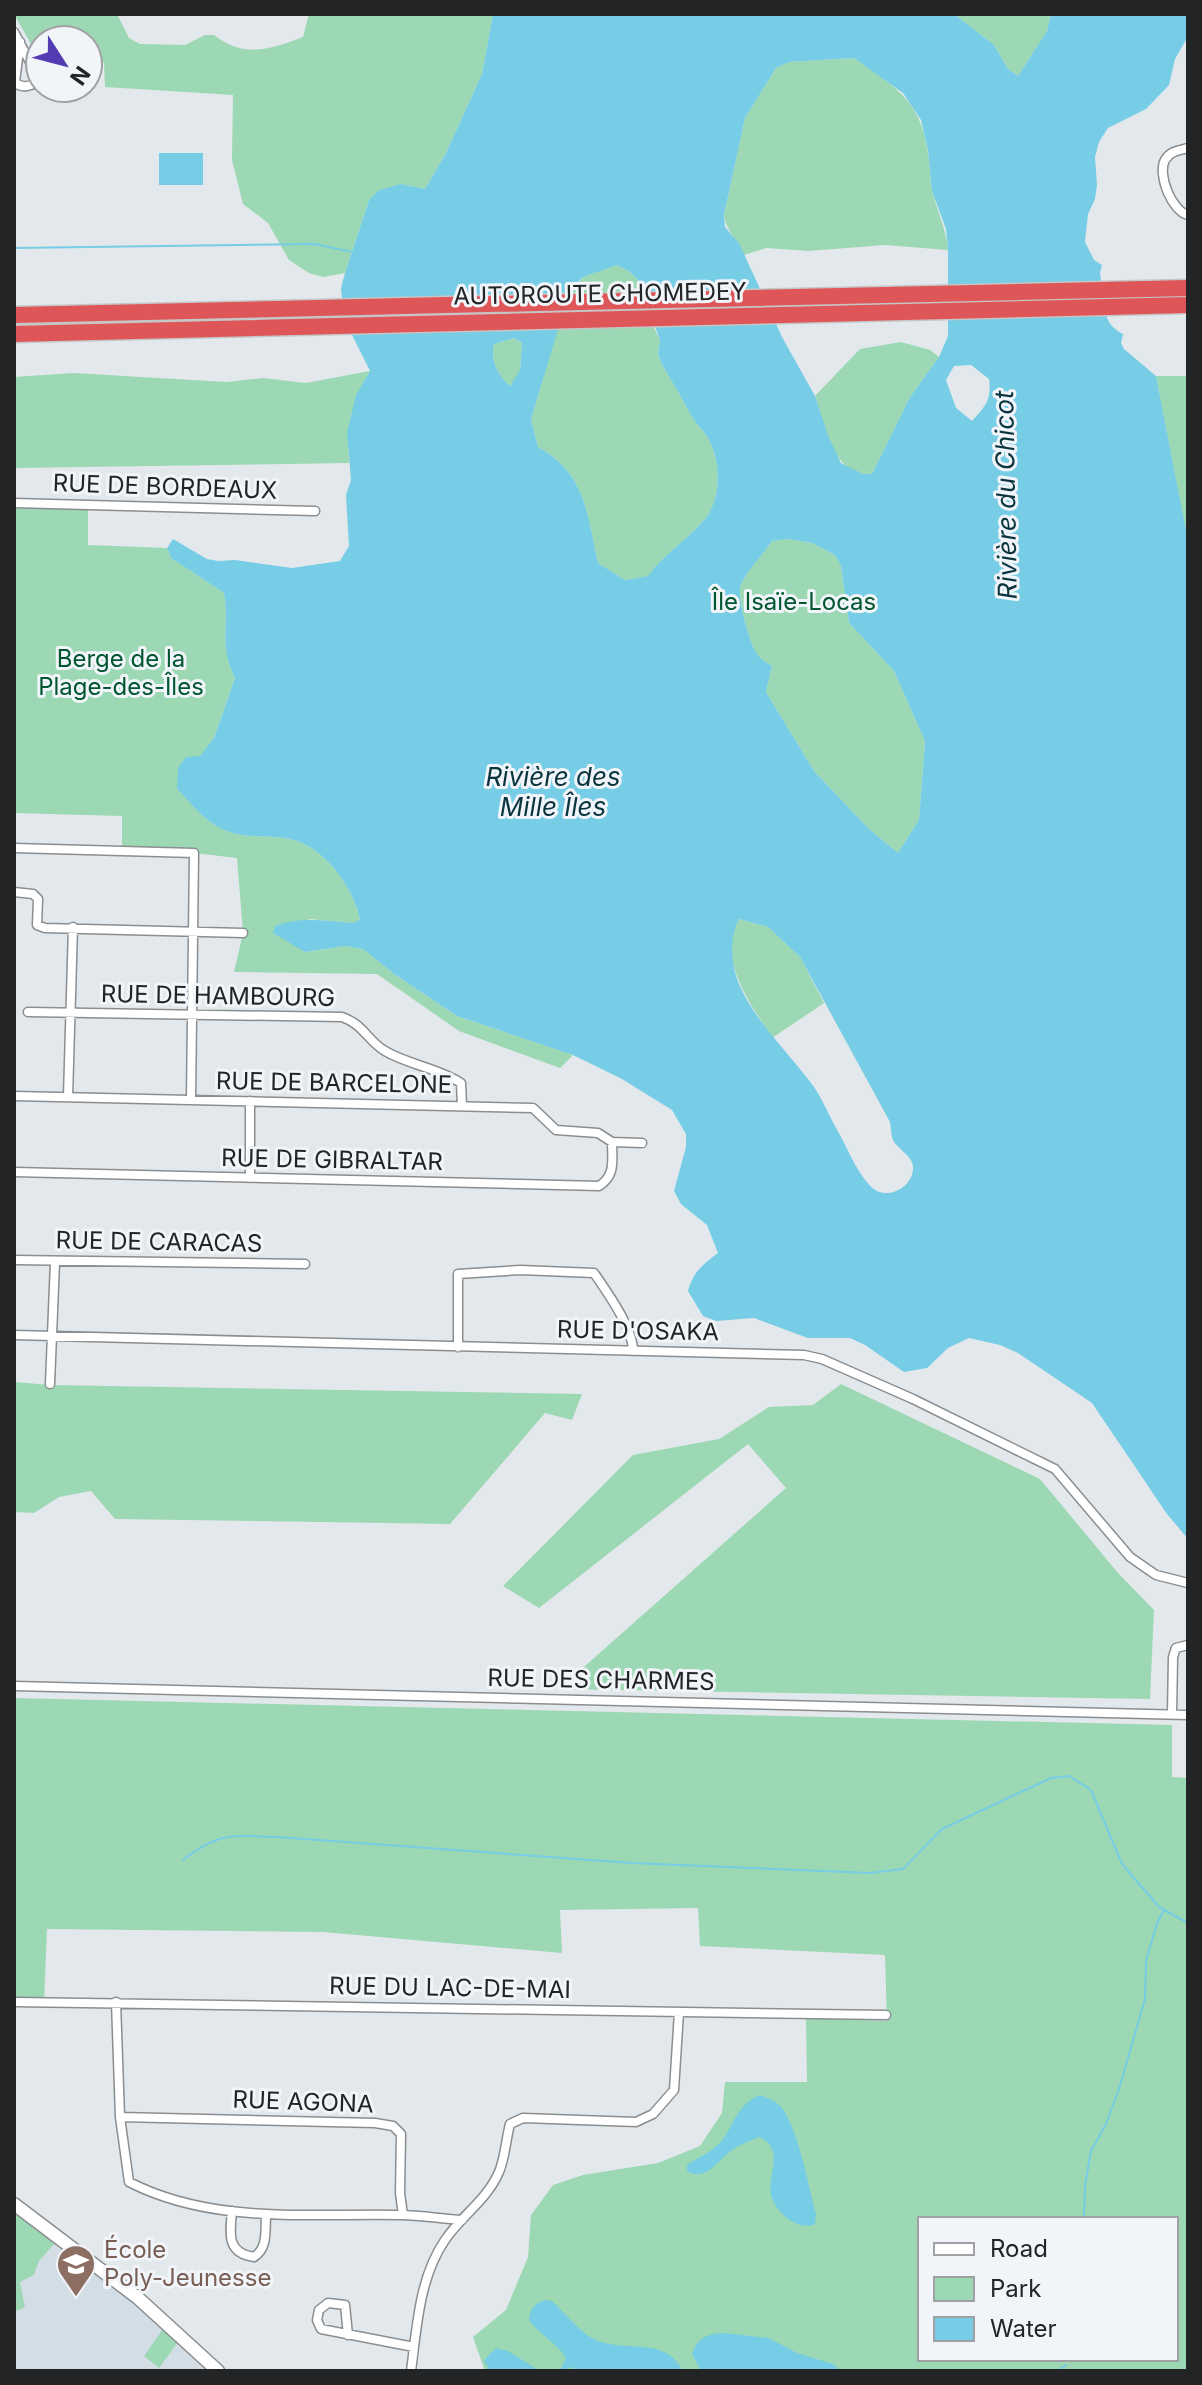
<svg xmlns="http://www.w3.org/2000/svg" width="1202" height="2385" viewBox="0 0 1202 2385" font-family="Inter,sans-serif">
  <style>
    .built { fill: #d2dde6 }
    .green { fill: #9cd8b3; fill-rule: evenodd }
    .water { fill: #76cde5; fill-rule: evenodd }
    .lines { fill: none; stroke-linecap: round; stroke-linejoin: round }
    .stream { stroke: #76cde5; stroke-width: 2 }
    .street-casing { stroke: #8a8e91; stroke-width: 11 }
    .secondary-casing { stroke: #8a8e91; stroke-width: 15 }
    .highway-casing { stroke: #c6c6c7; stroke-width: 19 }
    .street { stroke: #fff; stroke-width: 8 }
    .secondary { stroke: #fff; stroke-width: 12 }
    .highway { stroke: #df5658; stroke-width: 16 }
    .labels { text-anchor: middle; stroke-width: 6; stroke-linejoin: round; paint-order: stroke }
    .street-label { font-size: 24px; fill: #232426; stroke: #f1f5f9 }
    .park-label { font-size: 24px; fill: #005631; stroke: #f1f5f9 }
    .education-label { font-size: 24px; fill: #785e54; stroke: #f1f5f9; text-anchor: start }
    .water-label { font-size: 26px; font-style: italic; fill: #0a353f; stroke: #f1f5f9 }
  </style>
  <rect width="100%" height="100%" fill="#e3e8ec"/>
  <path class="built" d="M56 2242 149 2314 209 2371H14V2312L25 2306 20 2282 34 2275 39 2261Z"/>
  <path class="green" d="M14 14H117L129 38 140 44 185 45 205 35H214C244 59 271 49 303 37L309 14H493L482 74 446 153 425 189 401 184 369 200 345 273 323 277 309 273 289 260 268 223 243 204 232 160 233 95 105 87 104 63 92 61 91 44H88V40H40V60Z
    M954 14H1051L1047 31 1018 76 1008 69 994 45Z
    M854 58C895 87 920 99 928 152 930 165 930 178 932 190 937 211 946 228 948 250L885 245 808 251 766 248 744 255C738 240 726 231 724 215L745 118 776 68 789 62Z
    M616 265C631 271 641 279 643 294L567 296 583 277Z
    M653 325 660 341 658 353 661 363C672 381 682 399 692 417 698 426 706 433 710 442 721 466 721 499 705 519 687 540 664 554 648 577L625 580 598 563C587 514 586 473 538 447L531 419 558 327Z
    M514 338 522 343 520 371 510 386C498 375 490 360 494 344Z
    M901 342 930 350 939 357 910 397 872 474C833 477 824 424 815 396L860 349Z
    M370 371C351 403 347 426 349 463L14 468V377L73 373 227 382 263 378 306 383Z
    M1156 376H1188V541L1187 539Z
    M15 502 88 505V545L167 548 171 558 224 593C230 626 218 644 235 678L214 738 177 789C190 801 202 818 218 827 240 840 266 834 290 839 324 846 353 887 360 919L354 923 309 919 305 952 347 946 363 949 394 974 457 1016 573 1055 560 1068 459 1031 377 974 234 972 243 933 237 858 194 853 122 850V816L14 813Z
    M787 539 812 543 835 555 841 566 849 623 894 671 925 741 919 820 898 853 869 829 814 771 766 692 772 666C767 663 760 659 757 655 750 645 738 600 740 588 742 577 764 552 772 541Z
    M739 919 768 927 800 957 824 1003 772 1038C751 1004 716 960 739 919Z
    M14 1382 50 1385 582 1394 572 1420 545 1413 450 1524 115 1519 91 1491 59 1497 34 1513 14 1512Z
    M841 1384 1040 1479 1118 1573 1154 1610 1150 1699 559 1689 786 1488 748 1444 539 1608 503 1586 633 1455 719 1439 769 1407 813 1405Z
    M14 1698 1172 1725V1777L1188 1778V2371H485L473 2337 506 2310 528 2257 531 2215 553 2185 583 2175 658 2163 700 2146 722 2113 725 2082H807L806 2018 887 2021 885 1955 700 1946 698 1908 560 1910 562 1953 323 1932 47 1929 44 2002H15ZM920 2219H1176V2359H920Z
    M14 2212 56 2242 39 2261 34 2275 20 2282 25 2307 14 2312Z
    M163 2329 178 2342 159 2368 144 2356Z"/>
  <path class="water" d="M493 14H954L994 45 1008 69 1018 76 1047 31 1051 14H1188L1187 38 1175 59 1169 85 1146 109 1108 128 1099 142 1095 157 1097 185 1095 199 1088 214 1085 242 1094 260 1102 265 1100 273C1104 295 1099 323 1123 334L1121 343 1124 349 1156 376 1188 541V1539L1167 1514 1092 1403 1018 1353 1000 1345 969 1338 948 1348 927 1368 904 1372 865 1345 850 1338H808L754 1318 716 1321 703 1316 688 1291C693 1272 703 1264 718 1253L707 1225 681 1204 674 1191 686 1147V1134L672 1110 622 1079 573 1055 457 1016 394 974 363 949 346 946 305 952 273 933 275 926C301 916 327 921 354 923L360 919C353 887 324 846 290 839 266 834 240 840 218 827 202 818 189 801 177 789L178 768 186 757 200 756 214 738 235 678C218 644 230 626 224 593L171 558 167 548 173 539 207 559 218 561 235 560 292 568 340 561 349 546 346 495 351 480 347 433 356 395 370 371 344 319 341 288 345 273 369 200 379 190 401 184 425 189 446 153 482 74ZM854 58 903 93 921 120 928 150 932 191 946 229 948 250V336L939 357 910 397 872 474H863L841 463 829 438 815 396 782 337 739 243 725 227 724 215 745 118 776 68 789 62ZM617 265 630 272 641 283 660 341 658 353 661 363C672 381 682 399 692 417 698 426 706 433 710 442 721 465 721 499 705 519 687 540 664 554 648 576L625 580 598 563C587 514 586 473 538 447L531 419 570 290 583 277ZM514 338 522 343 520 370 510 386C498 375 490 360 494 344ZM971 365 989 379C992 399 986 406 972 421L956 408 946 380 954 366ZM787 539 812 543 835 555 841 566 849 623 894 671 925 741 919 820 898 853 869 829 814 771 766 692 772 666C767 663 760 659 757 654 750 645 738 600 740 588 742 577 765 552 772 541ZM739 919 768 927 800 957 890 1122C891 1127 891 1135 893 1140 898 1150 914 1156 913 1169 912 1186 892 1198 877 1191 862 1183 848 1150 840 1135 831 1120 824 1102 814 1087 789 1053 756 1023 739 984 731 965 729 937 739 919Z
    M159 153H203V185H159Z
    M760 2095C768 2098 776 2101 782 2108 799 2132 808 2185 816 2214L815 2224C798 2232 775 2212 771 2195 767 2174 786 2149 759 2137 750 2141 738 2145 730 2152 716 2162 706 2182 687 2171V2165C699 2156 714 2152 723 2139 735 2122 738 2104 760 2095Z
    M545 2300 552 2301C563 2311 582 2334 594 2339 626 2354 665 2335 683 2371H579L570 2367 566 2371H560L566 2358C558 2344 540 2335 529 2320 530 2309 534 2304 545 2300Z
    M724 2333 769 2338 797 2353 833 2364 841 2371H701L692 2354C698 2337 707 2334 724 2333Z
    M496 2348 508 2351 540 2371H490L484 2360Z"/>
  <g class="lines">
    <path class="stream" d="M14 248 315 244 352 252
      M183 1860C221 1831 232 1836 277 1837L632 1863 870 1873 903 1869 942 1829 1051 1778 1069 1776 1091 1790 1122 1864 1159 1907 1188 1923
      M1084 2219 1085 2185 1091 2151 1106 2124 1119 2089 1145 1999 1146 1961 1157 1923 1164 1910
      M1057 2371 1066 2365"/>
    <defs>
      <path id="street" d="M14 32 40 81
        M20 42 15 82C22 90 31 85 40 82
        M1188 148C1180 150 1170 151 1165 160 1157 175 1172 211 1188 215
        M14 503 315 511
        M14 848 194 853 191 1100
        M14 892 33 894 38 899 37 925 45 928 243 933
        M28 1012 342 1017C363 1024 368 1041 385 1051 409 1065 438 1068 461 1083L462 1105
        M14 1096 533 1108 556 1130 598 1133 612 1142 642 1143
        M68 1097 73 927
        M250 1101V1178
        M14 1172 599 1186C616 1175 612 1160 612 1142
        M14 1260 305 1264
        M14 1335 804 1355 822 1359 913 1399 1055 1469 1130 1557 1156 1575 1188 1583
        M458 1347V1274L520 1270 594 1273C607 1292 633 1328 633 1351
        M50 1384 55 1262
        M14 1686 1188 1715
        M1172 1714 1173 1657 1176 1648 1188 1645
        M14 2002 886 2015
        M116 2002 120 2117 129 2182C213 2225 310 2213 401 2215 421 2215 442 2219 462 2220
        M120 2117 375 2123 393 2126 401 2134 400 2193 403 2215
        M232 2211C230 2233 226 2253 254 2257 268 2248 265 2231 266 2216
        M348 2335 345 2305 328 2303 319 2310 317 2320 321 2329 414 2347
        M411 2371C417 2327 419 2278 445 2240 461 2216 487 2200 499 2172 505 2158 506 2139 510 2124L523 2118 636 2122 653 2114 674 2090 679 2012"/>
      <path id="secondary" d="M14 2204 138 2298 218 2371"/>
      <path id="highway" d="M14 315 1188 288
        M14 334 1188 305"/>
    </defs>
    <use href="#street" class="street-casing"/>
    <use href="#secondary" class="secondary-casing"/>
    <use href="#highway" class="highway-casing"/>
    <use href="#street" class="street"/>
    <use href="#secondary" class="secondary"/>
    <use href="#highway" class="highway"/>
  </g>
  <defs>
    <symbol id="school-pin" viewBox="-11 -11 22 30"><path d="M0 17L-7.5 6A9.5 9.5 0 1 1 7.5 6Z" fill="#8d6e63" stroke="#f1f5f9"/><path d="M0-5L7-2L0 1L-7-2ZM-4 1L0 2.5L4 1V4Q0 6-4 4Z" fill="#fff"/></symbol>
  </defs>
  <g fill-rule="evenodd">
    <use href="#school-pin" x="54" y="2242" width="44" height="60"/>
  </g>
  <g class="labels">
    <g class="street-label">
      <text transform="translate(600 294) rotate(-1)" y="8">AUTOROUTE CHOMEDEY</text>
      <text transform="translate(165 487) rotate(2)" y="8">RUE DE BORDEAUX</text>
      <text transform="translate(218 996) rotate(1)" y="8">RUE DE HAMBOURG</text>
      <text transform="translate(334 1083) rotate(1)" y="8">RUE DE BARCELONE</text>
      <text transform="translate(332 1160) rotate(1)" y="8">RUE DE GIBRALTAR</text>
      <text transform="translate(159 1242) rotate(1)" y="8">RUE DE CARACAS</text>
      <text transform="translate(638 1331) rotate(1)" y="8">RUE D'OSAKA</text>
      <text transform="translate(601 1680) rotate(1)" y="8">RUE DES CHARMES</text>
      <text transform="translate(450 1988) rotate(1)" y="8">RUE DU LAC-DE-MAI</text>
      <text transform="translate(303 2102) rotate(2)" y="8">RUE AGONA</text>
    </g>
    <g class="park-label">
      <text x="794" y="610">Île Isaïe-Locas</text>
      <text x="121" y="667">Berge de la<tspan x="121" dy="28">Plage-des-Îles</tspan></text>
    </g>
    <g class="education-label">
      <text x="104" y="2258">École<tspan x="104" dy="28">Poly-Jeunesse</tspan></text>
    </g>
    <g class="water-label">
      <text transform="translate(1006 495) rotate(-91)" y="9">Rivière du Chicot</text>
      <text x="553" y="786">Rivière des<tspan x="553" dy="30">Mille Îles</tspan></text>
    </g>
  </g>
  <rect width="1202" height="2385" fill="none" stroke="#232426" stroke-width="32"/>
  <rect x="918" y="2217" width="260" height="144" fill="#f1f5f9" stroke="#9fa1a5" stroke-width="2"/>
  <rect x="934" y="2243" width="40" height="12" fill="#ffffff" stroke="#9fa1a5" stroke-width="2"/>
  <text x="990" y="2257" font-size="24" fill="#232426">Road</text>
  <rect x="934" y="2277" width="40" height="24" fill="#9cd8b3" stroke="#9fa1a5" stroke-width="2"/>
  <text x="990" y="2297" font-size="24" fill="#232426">Park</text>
  <rect x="934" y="2317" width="40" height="24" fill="#76cde5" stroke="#9fa1a5" stroke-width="2"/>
  <text x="990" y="2337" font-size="24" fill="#232426">Water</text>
  <g transform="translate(64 64) rotate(126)"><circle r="38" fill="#f1f5f9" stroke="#9fa1a5" stroke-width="2"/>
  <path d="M0-6L14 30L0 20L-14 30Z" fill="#533cb3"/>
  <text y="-12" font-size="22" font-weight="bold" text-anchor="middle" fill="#232426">N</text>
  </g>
</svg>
